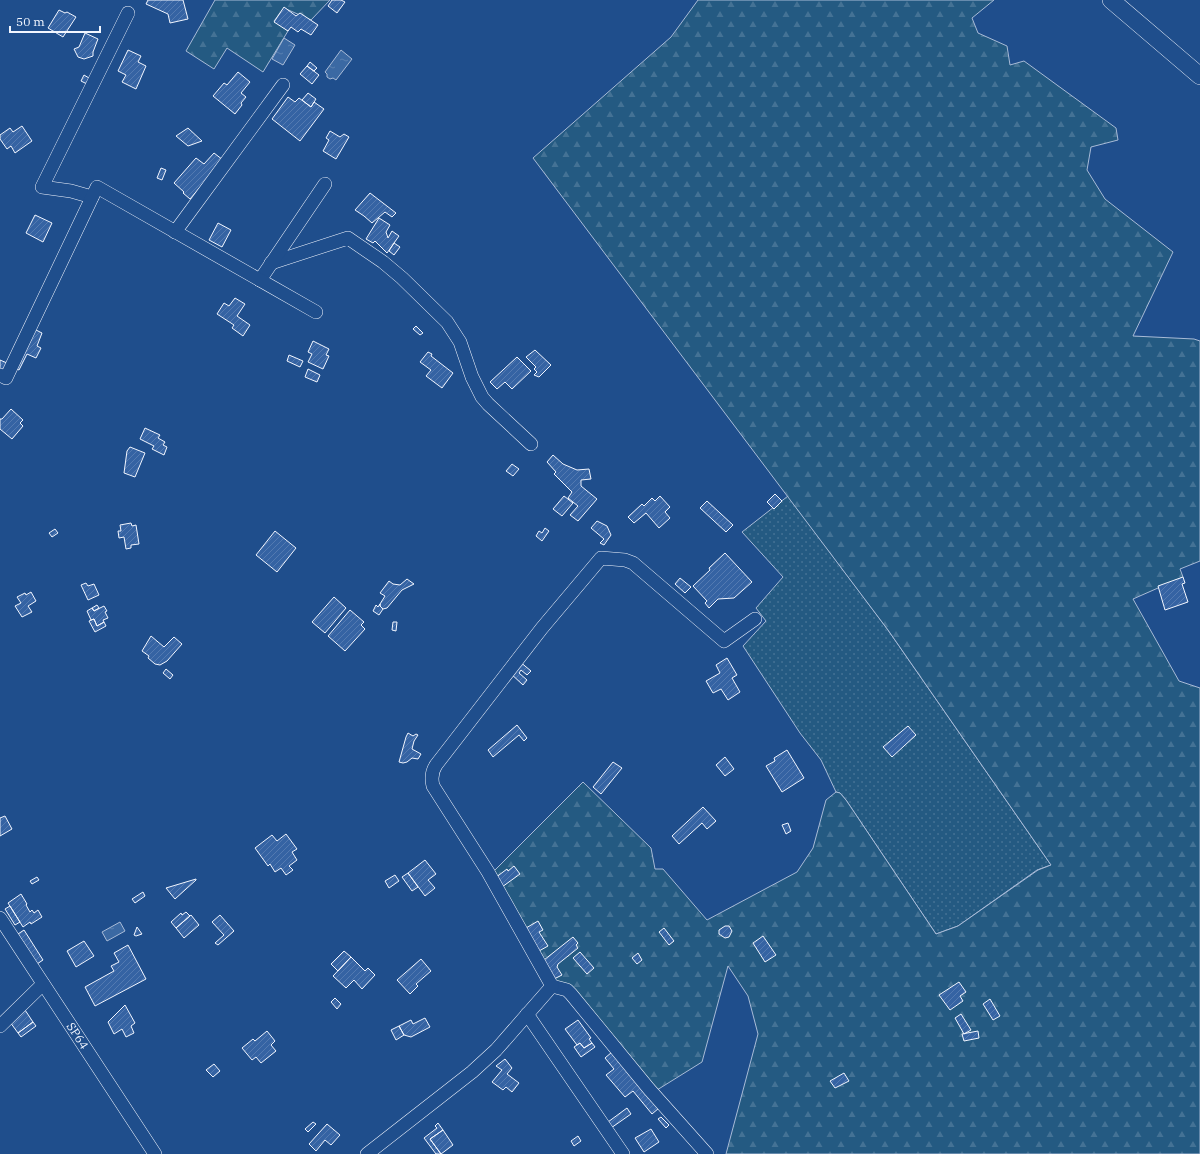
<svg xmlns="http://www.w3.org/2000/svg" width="1200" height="1154" viewBox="0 0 1200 1154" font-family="'IBM Plex Serif',serif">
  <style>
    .grass { fill: url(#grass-dots); stroke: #a8bbd7 }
    .forest { fill: url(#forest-firs); stroke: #a8bbd7 }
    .water { fill: url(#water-ripples); stroke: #a8bbd7 }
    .building { fill: url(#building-hatch); stroke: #f2f6ff }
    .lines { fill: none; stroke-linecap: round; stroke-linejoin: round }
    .minor-casing { stroke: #f2f6ff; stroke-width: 14 }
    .major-casing { stroke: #f2f6ff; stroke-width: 18 }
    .minor { stroke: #1f4e8c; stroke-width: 13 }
    .major { stroke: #1f4e8c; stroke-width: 17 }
    .labels { text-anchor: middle; stroke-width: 3; stroke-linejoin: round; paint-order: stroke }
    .street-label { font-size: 12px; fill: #f2f6ff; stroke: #1f4e8c }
  </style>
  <defs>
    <pattern id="grass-dots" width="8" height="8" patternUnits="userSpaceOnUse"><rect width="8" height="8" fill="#245a82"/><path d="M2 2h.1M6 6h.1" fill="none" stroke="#447295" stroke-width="1.8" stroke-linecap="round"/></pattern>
    <pattern id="forest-firs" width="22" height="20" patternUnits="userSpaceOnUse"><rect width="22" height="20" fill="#245a82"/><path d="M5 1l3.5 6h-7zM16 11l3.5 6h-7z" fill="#447295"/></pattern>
    <pattern id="water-ripples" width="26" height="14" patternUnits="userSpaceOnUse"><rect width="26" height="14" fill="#3b69a3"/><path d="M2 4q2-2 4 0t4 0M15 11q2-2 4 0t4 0" fill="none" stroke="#587fb1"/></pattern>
    <pattern id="building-hatch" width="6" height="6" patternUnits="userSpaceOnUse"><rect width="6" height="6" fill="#3563a3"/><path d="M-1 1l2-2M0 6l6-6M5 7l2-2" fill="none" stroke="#537ab1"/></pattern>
  </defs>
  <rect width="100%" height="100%" fill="#1f4e8c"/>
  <path class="grass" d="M788 496 888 630 1051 865 1037 870 958 926 936 934 846 800 840 793 836 792 821 760 800 733 743 646 766 621 756 608 783 577 742 532Z"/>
  <path class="forest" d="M215 0H330L311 20 284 8 274 21 288 31 263 72 227 48 214 69 186 51Z
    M698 0H994L972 18 978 33 1007 46 1010 65 1024 61 1116 128 1118 140 1091 147 1087 170 1105 199 1173 252 1133 336 1194 339 1200 341V561L1180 569 1183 577 1133 599 1179 681 1200 688V1154H726L758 1034 748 996 728 966 702 1062 657 1090 554 981 492 873 583 782 651 848 655 869H663L707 920 797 872 813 848 826 800 836 792 840 793 846 800 936 934 958 926 1038 870 1051 865 888 630 533 158 671 37Z"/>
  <path class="water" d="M284 38 295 45 283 65 272 59Z
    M341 50 352 59 336 80 333 78 330 79 327 77V74L325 72Z
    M120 922 125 931 107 941 102 932Z"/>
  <path class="building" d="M148 0H183L188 19 170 23 168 14 146 4Z
    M332 0H341L345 2 337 13 328 6Z
    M284 7 296 16 300 13 318 25 311 35 301 29 298 32 291 27 288 31 274 22Z
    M59 10 65 13 67 12 76 17 63 37 48 28Z
    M85 33 98 39 93 52V56L84 59 78 57 74 49 79 47Z
    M128 50 141 56 138 62 146 66 136 89 122 82 126 75 118 71Z
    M310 62 317 68 314 71 307 66Z
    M307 66 319 75 312 84 300 74Z
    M238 72 250 82 241 93 246 97 241 103 242 105 235 114 213 96 224 83 227 85Z
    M84 75 89 78 87 84 81 81Z
    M308 93 316 99 311 107 302 100Z
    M288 97 295 102 299 98 311 107 314 102 324 109 300 141 272 119Z
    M22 126 32 141 15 153 11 146 7 149 0 139V135L10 128 13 132Z
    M188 128 202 141 188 146 176 136Z
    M330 131 340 137 344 134 349 137 336 159 323 151 329 140 326 138Z
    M214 153 223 160 190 199 183 193 184 192 174 183 196 158 204 164Z
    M161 168 166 170 162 180 157 178Z
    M370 193 396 213 392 217 385 212 372 223 364 216 355 210Z
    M35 215 52 223 43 242 26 233Z
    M379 218 390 225 386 232 388 238 392 231 399 236 387 253 375 241 373 243 366 239Z
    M218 223 231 230 222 247 209 240Z
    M394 243 400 247 394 255 389 251Z
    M235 298 245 304 237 316 250 325 243 336 232 328 234 325 217 314 224 303 229 306Z
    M416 326 423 333 420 335 413 329Z
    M34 329 42 333 37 346 41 348 36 358 27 354 19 370 12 367Z
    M313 341 329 349 326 355 329 356 323 369 308 362 312 354 308 352Z
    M535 350 551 365 539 377 534 375 537 372 534 369 536 367 526 357Z
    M428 352 432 354 431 356 453 373 442 388 426 376 431 370 420 362Z
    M289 355 303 361 300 367 287 361Z
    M517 357 531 371 512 389 505 382 497 389 490 382Z
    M0 360 7 363 3 372 0 371Z
    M308 369 320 375 317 382 305 377Z
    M11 409 23 420 20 423 23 426 12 439 0 429V419H2Z
    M145 428 160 435 158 438 165 442 163 445 167 447 164 455 152 449 154 446 140 439Z
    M130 447 145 453 135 477 124 473 127 451Z
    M553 455 563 464 577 470 589 469 591 479 581 480V486L597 499 578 521 570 515 578 506 568 498 572 492 554 474 556 472 547 462Z
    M512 464 519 469 513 476 506 471Z
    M775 494 782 501 774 509 767 502Z
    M564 496 573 503 562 516 553 509Z
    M660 496 670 507 665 512 670 518 659 528 646 513 634 523 628 517 642 504 644 506 652 498 655 501Z
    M707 501 733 525 726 532 700 508Z
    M597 521 607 526 611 535 604 545 600 543 604 539 591 528Z
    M131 523 132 526 136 525 139 544 131 545V548L126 549 124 537 119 538 118 531H121L120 525Z
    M545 528 549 531 542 541 536 536 539 531 542 533Z
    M55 529 58 533 52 537 49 533Z
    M275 531 296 548 277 572 256 555Z
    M725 553 752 582 734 598 718 599 709 608 705 603 707 601 693 586 710 570 709 568Z
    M1183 577 1185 583 1182 584 1188 602 1165 610 1158 586Z
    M680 578 691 587 685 593 675 584Z
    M407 579 414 584 402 590 387 608 383 609 380 606V604L385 596 380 593 389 581 393 584 400 585Z
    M86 583 88 586 94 584 99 595 88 600 81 585Z
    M31 592 36 601 28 606 32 612 22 617 15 606 21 603 17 597 25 593 26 595Z
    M334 597 346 608 325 633 312 622Z
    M380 604V606L383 609 379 615 373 611 376 605 378 607Z
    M97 605 99 608 94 611 92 608Z
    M104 606 107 611 105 612 108 618 103 620 104 622 97 626 94 619 91 620 87 611 92 608 94 611Z
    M350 610 364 622 361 625 365 629 345 651 328 636Z
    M94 619 97 626 104 622 106 626 95 632 89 621Z
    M393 622H397L396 631 392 630Z
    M151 636 164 647 174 637 182 644 167 661 160 665 155 664 148 658 149 656 142 651Z
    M727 658 737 675 732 678 740 692 728 700 721 689 713 693 706 681 720 673 716 665Z
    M519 661 531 671 527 675 521 670 519 673 527 680 523 685 509 672Z
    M166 669 173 675 170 679 163 673Z
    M517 725 527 738 524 741 519 735 493 757 488 750Z
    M908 726 916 735 892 757 883 747Z
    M408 733 413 736 416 734 418 735 414 741 412 749 421 754 418 759 412 758 407 762 403 763 399 762 406 737Z
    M787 750 804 778 782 792 766 766 775 761 774 758Z
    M725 757 734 769 725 776 716 765Z
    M613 762 622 768 601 794 593 787Z
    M703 807 716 821 707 829 702 823 679 844 672 836Z
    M5 816 12 829 0 836V818Z
    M788 823 791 831 786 834 782 825Z
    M286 834 297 849 292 852 297 860 289 866 293 870 286 875 281 868 275 872 270 864 268 866 255 848 272 835 277 841Z
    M425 860 436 874 428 880 435 888 425 896 408 873Z
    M514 866 520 874 502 887 495 878 507 869 508 871Z
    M408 873 418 887 412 891 402 877Z
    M395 875 399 881 389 888 385 881Z
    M37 877 39 880 32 884 30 881Z
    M196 879V880L175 899 166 888Z
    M143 892 145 896 135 903 132 899Z
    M21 894 27 904 26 905 30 912 32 910 34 913 38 910 42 917 31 924 30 922 23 927 8 903Z
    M10 906 20 922 15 925 5 909Z
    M186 912 190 916 176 928 171 922 181 913 182 915Z
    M191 915 199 925 184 938 176 928Z
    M220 915 234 931 218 945 215 943 224 935 212 922Z
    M538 921 543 930 539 932 548 946 539 951 526 928Z
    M725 926H729L732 931 729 937 725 938 719 934V930Z
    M137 927 142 934 136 936 134 935Z
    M664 928 674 941 669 945 659 932Z
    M24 930 43 960 37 964 18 934Z
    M763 936 776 955 765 962 753 943Z
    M573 937 578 943 576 945 578 948 558 964 557 967 562 975 554 979 544 960Z
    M84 941 94 956 76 967 67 951Z
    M128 945 146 979 95 1006 85 987 114 971 111 966 119 962 114 953Z
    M344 951 351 957 338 971 331 964Z
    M580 952 594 968 587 974 573 958Z
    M638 953 642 960 637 964 632 958Z
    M351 957 365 971 368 968 375 975 362 989 354 980 346 988 333 976Z
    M421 959 431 971 416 984 418 986 410 994 397 980Z
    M959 982 966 992 960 996 963 1001 950 1010 939 995Z
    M335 998 341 1004 337 1009 331 1002Z
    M990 999 1000 1016 993 1020 983 1004Z
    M125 1005 135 1023 131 1026 134 1033 126 1037 122 1029 114 1034 108 1022Z
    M25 1010 33 1022 18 1033 10 1022Z
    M961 1014 971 1030 964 1034 955 1018Z
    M425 1018 430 1027 411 1037 404 1035 399 1026 411 1020 413 1024Z
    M578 1020 591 1038 589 1039 592 1043 584 1048 580 1043 577 1045 565 1029Z
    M33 1022 36 1026 21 1037 18 1033Z
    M399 1026 404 1035 396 1040 391 1030Z
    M267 1031 275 1041 271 1045 276 1051 261 1063 256 1057 252 1060 242 1048 253 1039 255 1041Z
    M978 1031 979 1038 964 1041 962 1034Z
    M580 1043 584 1048 592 1043 595 1047 581 1057 574 1047Z
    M612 1052 659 1108 652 1114 633 1091 625 1097 606 1075 614 1069 605 1058Z
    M505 1059 512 1068 507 1074 519 1083 512 1092 506 1087 503 1090 492 1082 502 1070 496 1066Z
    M214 1064 220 1071 213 1077 206 1070Z
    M844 1073 849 1081 835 1088 830 1081Z
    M627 1108 631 1114 611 1128 608 1122Z
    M661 1117 669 1125 666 1128 658 1119Z
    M313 1122 316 1124 308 1132 305 1129Z
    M438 1123 443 1130 430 1139 441 1154H436L424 1138 437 1128 435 1126Z
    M327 1124 340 1135 331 1145 325 1140 316 1151 309 1144Z
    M651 1129 659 1142 644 1152 635 1138Z
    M443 1130 453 1145 441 1154 430 1139Z
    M578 1136 581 1141 574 1146 571 1141Z"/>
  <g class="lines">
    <defs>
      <g id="minor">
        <path d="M92 197 71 191 42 187 128 13"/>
        <path d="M175 232 283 85"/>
        <path d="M271 263 348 238 383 262 402 278 447 322 460 342 472 377 482 397 488 404 531 444"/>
        <path d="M260 280 325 184"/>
        <path d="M0 375 6 378 97 187 316 312"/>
        <path id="s1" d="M0 918 155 1154"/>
        <path d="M552 986 567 990 571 994 649 1089 707 1154"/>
        <path d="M527 1014 623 1154"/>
        <path d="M0 1026 43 984"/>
        <path d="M367 1154 472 1072 496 1050 552 986 488 872 433 786C431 778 432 771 436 765L542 628 601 558 625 560 633 563 724 641 755 619"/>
      </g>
      <path id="major" d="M1111 0 1200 76"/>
    </defs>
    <use href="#minor" class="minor-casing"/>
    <use href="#major" class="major-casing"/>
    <use href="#minor" class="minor"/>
    <use href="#major" class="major"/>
  </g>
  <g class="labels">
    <g class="street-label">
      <text dy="4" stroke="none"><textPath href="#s1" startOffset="141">SP64</textPath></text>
    </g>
  </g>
  <path d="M10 26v6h90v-6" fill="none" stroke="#f2f6ff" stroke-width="2"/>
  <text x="16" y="26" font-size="12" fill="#f2f6ff" stroke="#1f4e8c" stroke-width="3" paint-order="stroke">50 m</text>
</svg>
